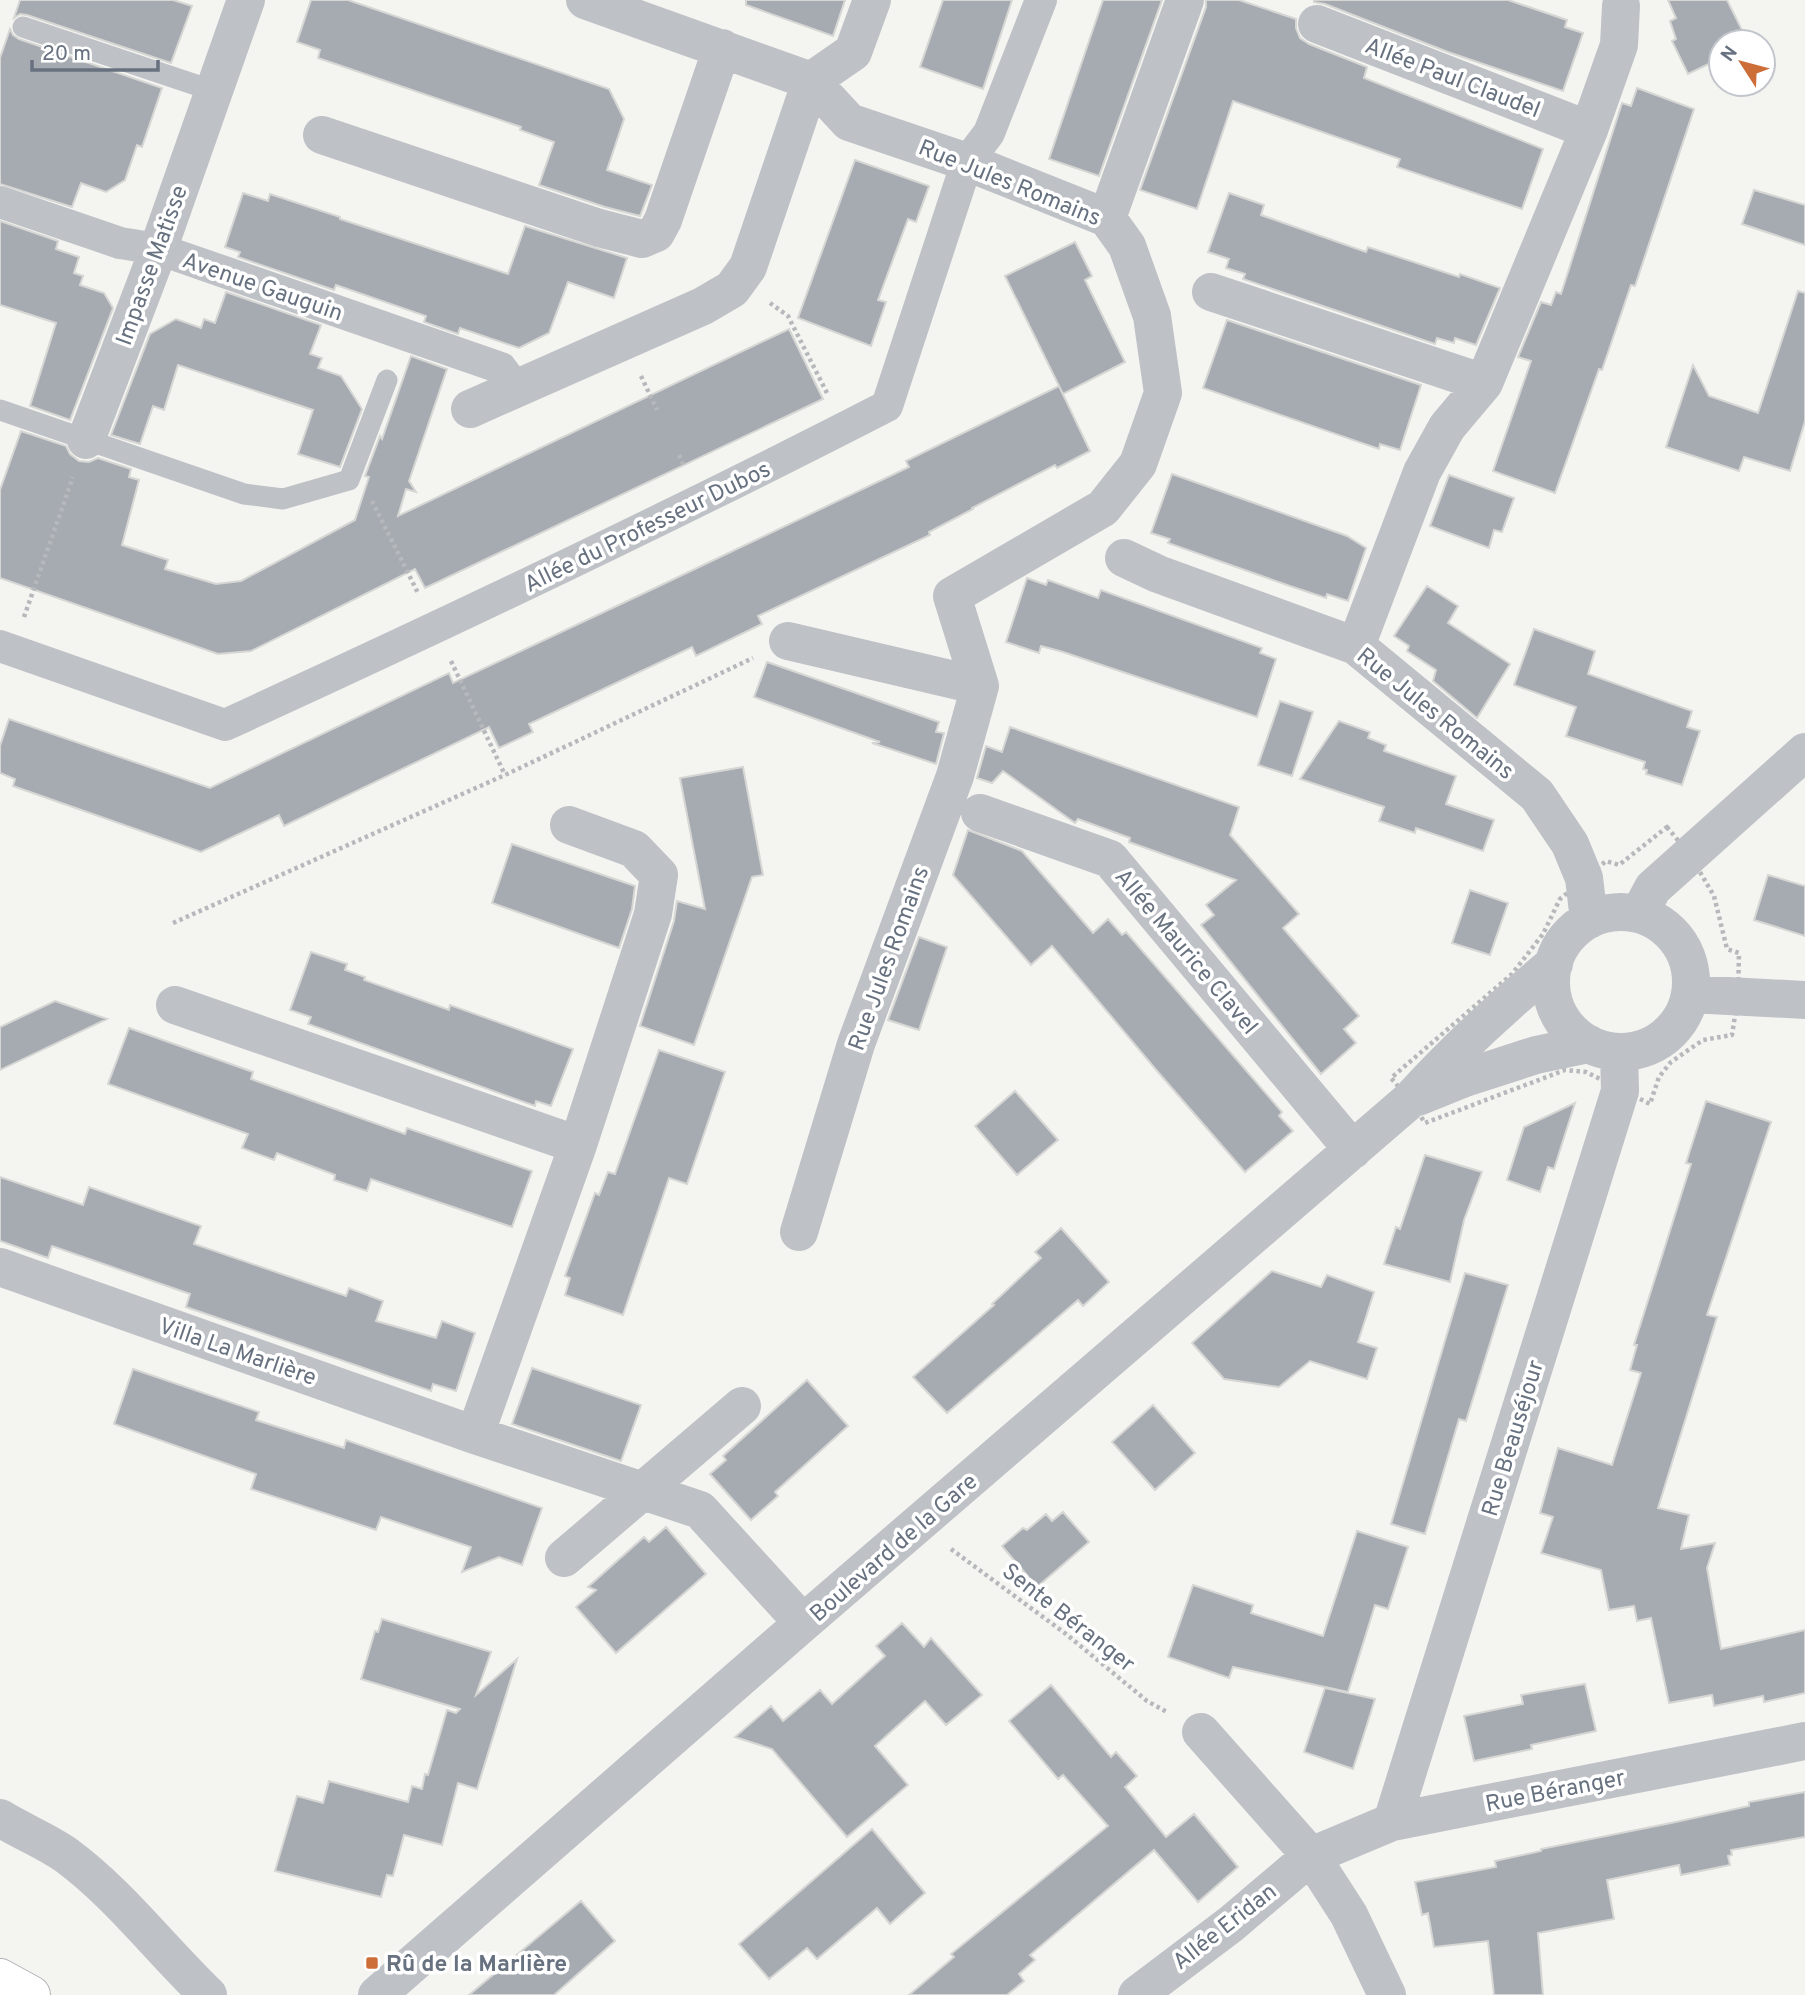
<svg xmlns="http://www.w3.org/2000/svg" width="1805" height="1995" viewBox="0 0 1805 1995" font-family="Overpass,sans-serif">
  <style>
    .building { fill: #a6abb1; stroke: #d6d6d4; stroke-width: 2 }
    .lines { fill: none; stroke-linecap: round; stroke-linejoin: round }
    .trunk-casing { stroke: #b1b4b7; stroke-width: 40 }
    .path { stroke: #b6b8bb; stroke-width: 4.5; stroke-dasharray: 3.5 3.5; stroke-linecap: butt }
    .service { stroke: #bec1c5; stroke-width: 21 }
    .pedestrian { stroke: #bec1c5; stroke-width: 32 }
    .minor { stroke: #bec1c5; stroke-width: 38 }
    .trunk { stroke: #fff; stroke-width: 38 }
    .poi-dot { fill: #cd6e39; stroke: #fff; stroke-width: 2.5 }
    .labels { text-anchor: middle; stroke-width: 7; stroke-linejoin: round; paint-order: stroke }
    .street-label { font-size: 23px; fill: #67717f; stroke: #fff }
    .poi-label { font-size: 23px; font-weight: bold; fill: #67717f; stroke: #fff; text-anchor: start }
  </style>
  <rect width="100%" height="100%" fill="#f4f4f1"/>
  <path class="building" d="M20 0H173L192 6 171 63 27 15 20 14 14 18Z
    M311 0H348L609 89 624 119 607 170 652 185 640 216 605 207 539 185 554 142 520 130 521 127 318 58 320 50 297 42Z
    M746 0H845L833 36 746 5Z
    M943 0H1012L983 89 920 67Z
    M1103 0H1162L1099 176 1049 159Z
    M1206 0H1239L1296 19V28L1300 38 1309 44 1367 67 1364 78 1543 149 1522 209 1397 167 1400 159 1233 101 1197 209 1140 190 1206 7Z
    M1314 0H1508L1567 20 1565 27 1583 33 1563 91 1448 52 1325 4 1314 2Z
    M1668 0H1727L1742 30 1721 41V58L1688 74 1672 41 1676 39 1670 21 1676 18Z
    M10 29 13 35 19 39 162 88 142 147 137 145 125 180 106 192 81 183 72 207 0 184V58Z
    M1637 88 1694 109 1635 286 1631 285 1602 370 1599 369 1555 493 1493 471 1531 361 1518 357 1541 302 1551 305 1556 292 1561 294 1622 103 1631 106Z
    M855 160 929 186 916 222 908 219 878 300 886 302 871 346 798 318Z
    M1754 190 1805 205V245L1742 224Z
    M243 193 268 201 270 194 340 217V219L508 274 525 226 627 258 614 298 568 282 549 333 519 348 460 328 458 334 424 322 426 316 336 285 334 290 238 257 240 252 225 247Z
    M1229 193 1264 205 1261 215 1278 221 1366 252 1368 247 1459 277 1460 274 1500 288 1476 345 1455 338 1454 343 1437 338 1435 344 1243 279 1245 274 1226 268 1229 259 1208 252Z
    M0 221 58 241 56 249 79 257 74 273 83 276 80 285 104 293 113 308 70 420 30 406 56 323 0 305Z
    M1075 242 1092 276 1085 280 1125 362 1063 394 1005 276Z
    M1798 291 1805 293V421L1790 471 1744 457 1739 471 1666 447 1693 365 1709 396 1758 413Z
    M226 292 321 325 310 354 322 358 318 368 341 376 362 409 340 467 298 454 313 410 178 365 164 410 153 406 140 444 111 435 150 334 176 319 201 328 204 319 215 323Z
    M1227 320 1421 385 1400 450 1380 444 1379 449 1203 388Z
    M789 329 823 399 425 588 415 569 251 651 218 654 0 578V490L21 431 66 446 70 454 79 461 89 462 98 458 131 469 129 477 139 480 122 545 168 560 165 569 216 584 241 581 355 520 369 477 365 476 380 436 382 439 411 356 447 369 409 481 416 492 406 489 398 516Z
    M1059 386 1090 451 1057 468 1055 465 972 508 973 509 929 532 930 535 758 616 762 624 696 656 692 647 529 724 533 732 499 748 489 727 284 826 279 815 201 852 13 786 15 779 0 773V746L9 719 210 788 449 673 453 683 655 588 909 467 906 461Z
    M1172 474 1347 536 1366 548 1348 601 1327 594 1326 598 1290 586 1168 543 1170 539 1151 533Z
    M1449 475 1514 498 1502 532 1494 530 1489 548 1430 526Z
    M1027 578 1046 585 1048 580 1098 598 1101 590 1262 648 1260 653 1276 659 1257 717 1063 652 1041 646 1039 653 1006 642Z
    M1427 586 1458 606 1448 623 1510 664 1477 718 1433 681 1436 670 1407 651 1409 646 1394 636Z
    M1534 629 1595 651 1588 674 1692 711 1687 727 1700 731 1682 785 1646 774 1647 770 1643 769 1645 762 1566 736 1576 707 1514 685Z
    M767 662 939 722 936 732 944 733 936 764 872 743 880 742 754 697Z
    M1280 701 1313 712 1292 776 1258 765Z
    M1339 721 1370 732 1368 738 1386 745 1384 751 1456 776 1446 804 1494 820 1483 851 1416 828 1415 833 1379 821 1384 807 1300 779Z
    M1010 727 1239 807 1230 835 1299 914 1283 928 1359 1016 1344 1029 1356 1043 1321 1074 1201 925 1214 915 1206 905 1236 880 1129 842 1130 838 1078 819 1075 823 1003 771 992 783 977 778 986 746 1002 752Z
    M743 767 763 875 752 877 694 1045 640 1026 674 921 677 901 705 909 680 778Z
    M968 830 1022 851 1093 933 1108 919 1122 935 1126 932 1282 1112 1279 1116 1293 1131 1245 1172 1158 1072 1052 946 1031 965 953 875Z
    M512 844 635 886 632 909 619 948 492 903Z
    M1768 875 1805 886V936L1754 920Z
    M1470 890 1508 903 1490 955 1452 943Z
    M919 937 947 947 919 1030 888 1020Z
    M311 952 347 964 345 970 365 977 364 980 449 1010 450 1005 573 1049 551 1106 536 1101 535 1106 308 1024 311 1017 290 1010Z
    M55 1001 107 1019 0 1070V1027Z
    M129 1028 253 1072 251 1079 405 1134 407 1128 532 1171 512 1227 371 1179 367 1191 334 1180 335 1175 277 1153 274 1160 242 1148 248 1134 108 1084Z
    M659 1050 725 1072 687 1184 669 1178 623 1315 565 1295 570 1278 565 1276 595 1193 599 1195 608 1172 615 1174Z
    M1015 1091 1058 1140 1017 1175 975 1126Z
    M1706 1101 1771 1122 1707 1315 1717 1317 1658 1508 1689 1515 1681 1549 1715 1543 1707 1568 1721 1649 1805 1630V1693L1764 1702 1763 1696 1714 1706 1712 1695 1669 1703 1651 1618 1637 1621 1634 1606 1609 1610 1601 1570 1541 1553 1553 1517 1540 1513 1558 1448 1612 1465 1641 1373 1630 1370 1637 1345H1634L1691 1164 1686 1163Z
    M1575 1103 1554 1169 1548 1167 1540 1192 1507 1180 1524 1127Z
    M1425 1155 1482 1172 1464 1220 1450 1282 1384 1264 1396 1227 1400 1229Z
    M0 1177 83 1205 89 1187 201 1226 194 1244 346 1296 349 1288 383 1301 376 1321 436 1338 442 1321 475 1333 456 1391 433 1384 431 1391 186 1307 190 1294 52 1246 48 1258 0 1241Z
    M1061 1228 1109 1282 1083 1306 1078 1300 947 1413 913 1377 994 1305 992 1304 1041 1258 1035 1252Z
    M1272 1271 1321 1287 1327 1275 1374 1292 1358 1342 1377 1348 1367 1379 1310 1361 1279 1387 1224 1379 1192 1343Z
    M1465 1273 1508 1285 1466 1421 1459 1419 1425 1534 1391 1524Z
    M532 1368 641 1405 621 1461 512 1424Z
    M133 1369 259 1412 256 1420 344 1448 346 1440 542 1508 522 1565 499 1557 462 1572 471 1547 381 1517 376 1530 251 1489 256 1474 114 1424Z
    M807 1380 848 1426 775 1492 778 1496 751 1520 710 1474 726 1460 723 1456Z
    M1153 1405 1195 1453 1155 1490 1112 1442Z
    M1063 1512 1089 1542 1037 1587 1002 1546 1023 1528 1027 1530 1046 1514 1052 1521Z
    M666 1527 706 1574 616 1653 576 1607 596 1590 588 1587 644 1537 649 1542Z
    M1357 1531 1408 1547 1388 1609 1375 1605 1348 1692 1233 1667 1229 1678 1168 1657 1193 1585 1253 1605 1251 1613 1323 1636Z
    M382 1619 491 1652 476 1695 517 1659 477 1789 458 1783 442 1845 404 1835 393 1876 387 1875 381 1897 275 1871 297 1796 323 1803 329 1781 408 1802 412 1786 422 1789 425 1774 428 1775 447 1710 456 1713 460 1709 361 1679 375 1631 378 1632Z
    M902 1623 924 1647 931 1638 982 1695 946 1725 925 1701 875 1746 908 1785 847 1837 772 1749 735 1737 771 1706 783 1721 820 1690 832 1704 885 1656 876 1646Z
    M1585 1684 1596 1731 1531 1745 1532 1749 1474 1761 1464 1716 1523 1704 1521 1695Z
    M1051 1685 1111 1757 1116 1752 1137 1776 1125 1787 1166 1837 1194 1814 1238 1867 1198 1902 1154 1850 1030 1955 1035 1960 1019 1974 1024 1981 1007 1995H909L954 1957 951 1954 1108 1826 1063 1775 1058 1779 1009 1721Z
    M1325 1688 1375 1699 1353 1769 1304 1752Z
    M1805 1792V1837L1731 1850 1732 1855 1728 1856 1730 1865 1681 1875 1679 1865 1607 1880 1614 1919 1538 1933 1543 1995H1494L1488 1941 1434 1947 1428 1913 1422 1915 1415 1882 1496 1867 1495 1861 1541 1851V1849L1671 1823 1749 1806V1802Z
    M872 1829 925 1893 890 1924 877 1908 817 1959 807 1948 769 1979 739 1944Z
    M581 1901 615 1941 554 1995H469Z"/>
  <g class="lines">
    <defs>
      <path id="trunk" d="M0 1978 31 1995"/>
    </defs>
    <use href="#trunk" class="trunk-casing"/>
    <path class="path" d="M770 303 788 316 828 395
      M641 376 657 410
      M679 455 684 466
      M372 501 418 593
      M24 617 73 477
      M451 661 505 775
      M1667 827 1690 855 1714 896 1727 949 1739 953 1738 996 1732 1035 1703 1040 1671 1062 1659 1077 1650 1104 1586 1072 1565 1070 1425 1123 1410 1100 1391 1078 1512 974 1543 934 1560 899 1606 861 1619 865Z
      M173 923 505 775 753 658
      M951 1549 1066 1634 1147 1701 1167 1712"/>
    <path class="service" d="M23 27 214 91
      M0 410 244 494 283 499 349 480 387 380"/>
    <path class="pedestrian" d="M0 202 120 243 158 249 501 368 516 388
      M0 646 225 725C448 623 669 518 887 406L967 162 989 133 1041 0"/>
    <path class="minor" d="M585 0 811 81 849 122 967 162 1107 218 1127 246 1152 316 1163 393 1138 464 1103 508 952 596 980 686
      M1317 24 1589 130 1484 383
      M811 81 853 52 872 0
      M1589 130 1619 45 1621 6
      M322 135 599 228 642 239 656 233 663 220 722 48
      M1107 218 1185 0
      M1211 292 1484 383 1447 427 1422 472 1356 646
      M470 409 703 306 732 289 748 267 811 81
      M86 440 153 264 246 0
      M1124 558 1158 574 1356 646 1537 795 1570 844 1584 878 1589 920
      M788 641 980 686 955 776 856 1044 799 1232
      M980 813 1110 859 1353 1150
      M1551 982a70 70 0 1 1 140 0a70 70 0 1 1-140 0Z
      M1639 914 1653 888 1805 752
      M1690 994 1805 1000
      M175 1005 578 1145
      M1418 1097 1465 1078 1536 1055 1589 1044
      M0 1267 475 1435 700 1510 803 1623
      M475 1435 578 1145 653 914 659 875 634 849 569 825
      M564 1558 742 1406
      M1201 1732 1311 1856 1349 1915 1387 1995
      M0 1818C21 1831 46 1841 66 1855 119 1894 160 1949 208 1995
      M1392 1822 1620 1091 1619 1052
      M377 1995 803 1623 1410 1100C1455 1050 1502 1007 1554 964
      M1137 1995 1231 1924 1311 1856 1392 1822 1805 1741"/>
    <use href="#trunk" class="trunk"/>
  </g>
  <rect class="poi-dot" x="365" y="1956" width="14" height="14" rx="3.5"/>
  <g class="labels">
    <g class="street-label">
      <text transform="translate(1453 77) rotate(21)" y="8">Allée Paul Claudel</text>
      <text transform="translate(1010 182) rotate(22)" y="8">Rue Jules Romains</text>
      <text transform="translate(151 265) rotate(-70)" y="8">Impasse Matisse</text>
      <text transform="translate(263 286) rotate(19)" y="8">Avenue Gauguin</text>
      <text transform="translate(647 526) rotate(-26)" y="8">Allée du Professeur Dubos</text>
      <text transform="translate(1436 713) rotate(39)" y="8">Rue Jules Romains</text>
      <text transform="translate(1187 951) rotate(50)" y="8">Allée Maurice Clavel</text>
      <text transform="translate(888 958) rotate(-70)" y="8">Rue Jules Romains</text>
      <text transform="translate(238 1351) rotate(19)" y="8">Villa La Marlière</text>
      <text transform="translate(1512 1438) rotate(-73)" y="8">Rue Beauséjour</text>
      <text transform="translate(893 1547) rotate(-41)" y="8">Boulevard de la Gare</text>
      <text transform="translate(1069 1617) rotate(38)" y="8">Sente Béranger</text>
      <text transform="translate(1555 1790) rotate(-11)" y="8">Rue Béranger</text>
      <text transform="translate(1224 1926) rotate(-38)" y="8">Allée Eridan</text>
    </g>
    <g class="poi-label">
      <text x="386" y="1971">Rû de la Marlière</text>
    </g>
  </g>
  <g transform="translate(1742 63) rotate(306)"><circle r="33" fill="#ffffff" stroke="#c2c6cc" stroke-width="2"/>
  <path d="M0-5L12 26L0 18L-12 26Z" fill="#cd6e39"/>
  <text y="-10" font-size="19" font-weight="bold" text-anchor="middle" fill="#67717f">N</text>
  </g>
  <path d="M32 60v10h126v-10" fill="none" stroke="#67717f" stroke-width="3.5"/>
  <text x="42" y="60" font-size="21" fill="#67717f" stroke="#ffffff" stroke-width="5" paint-order="stroke">20 m</text>
</svg>
